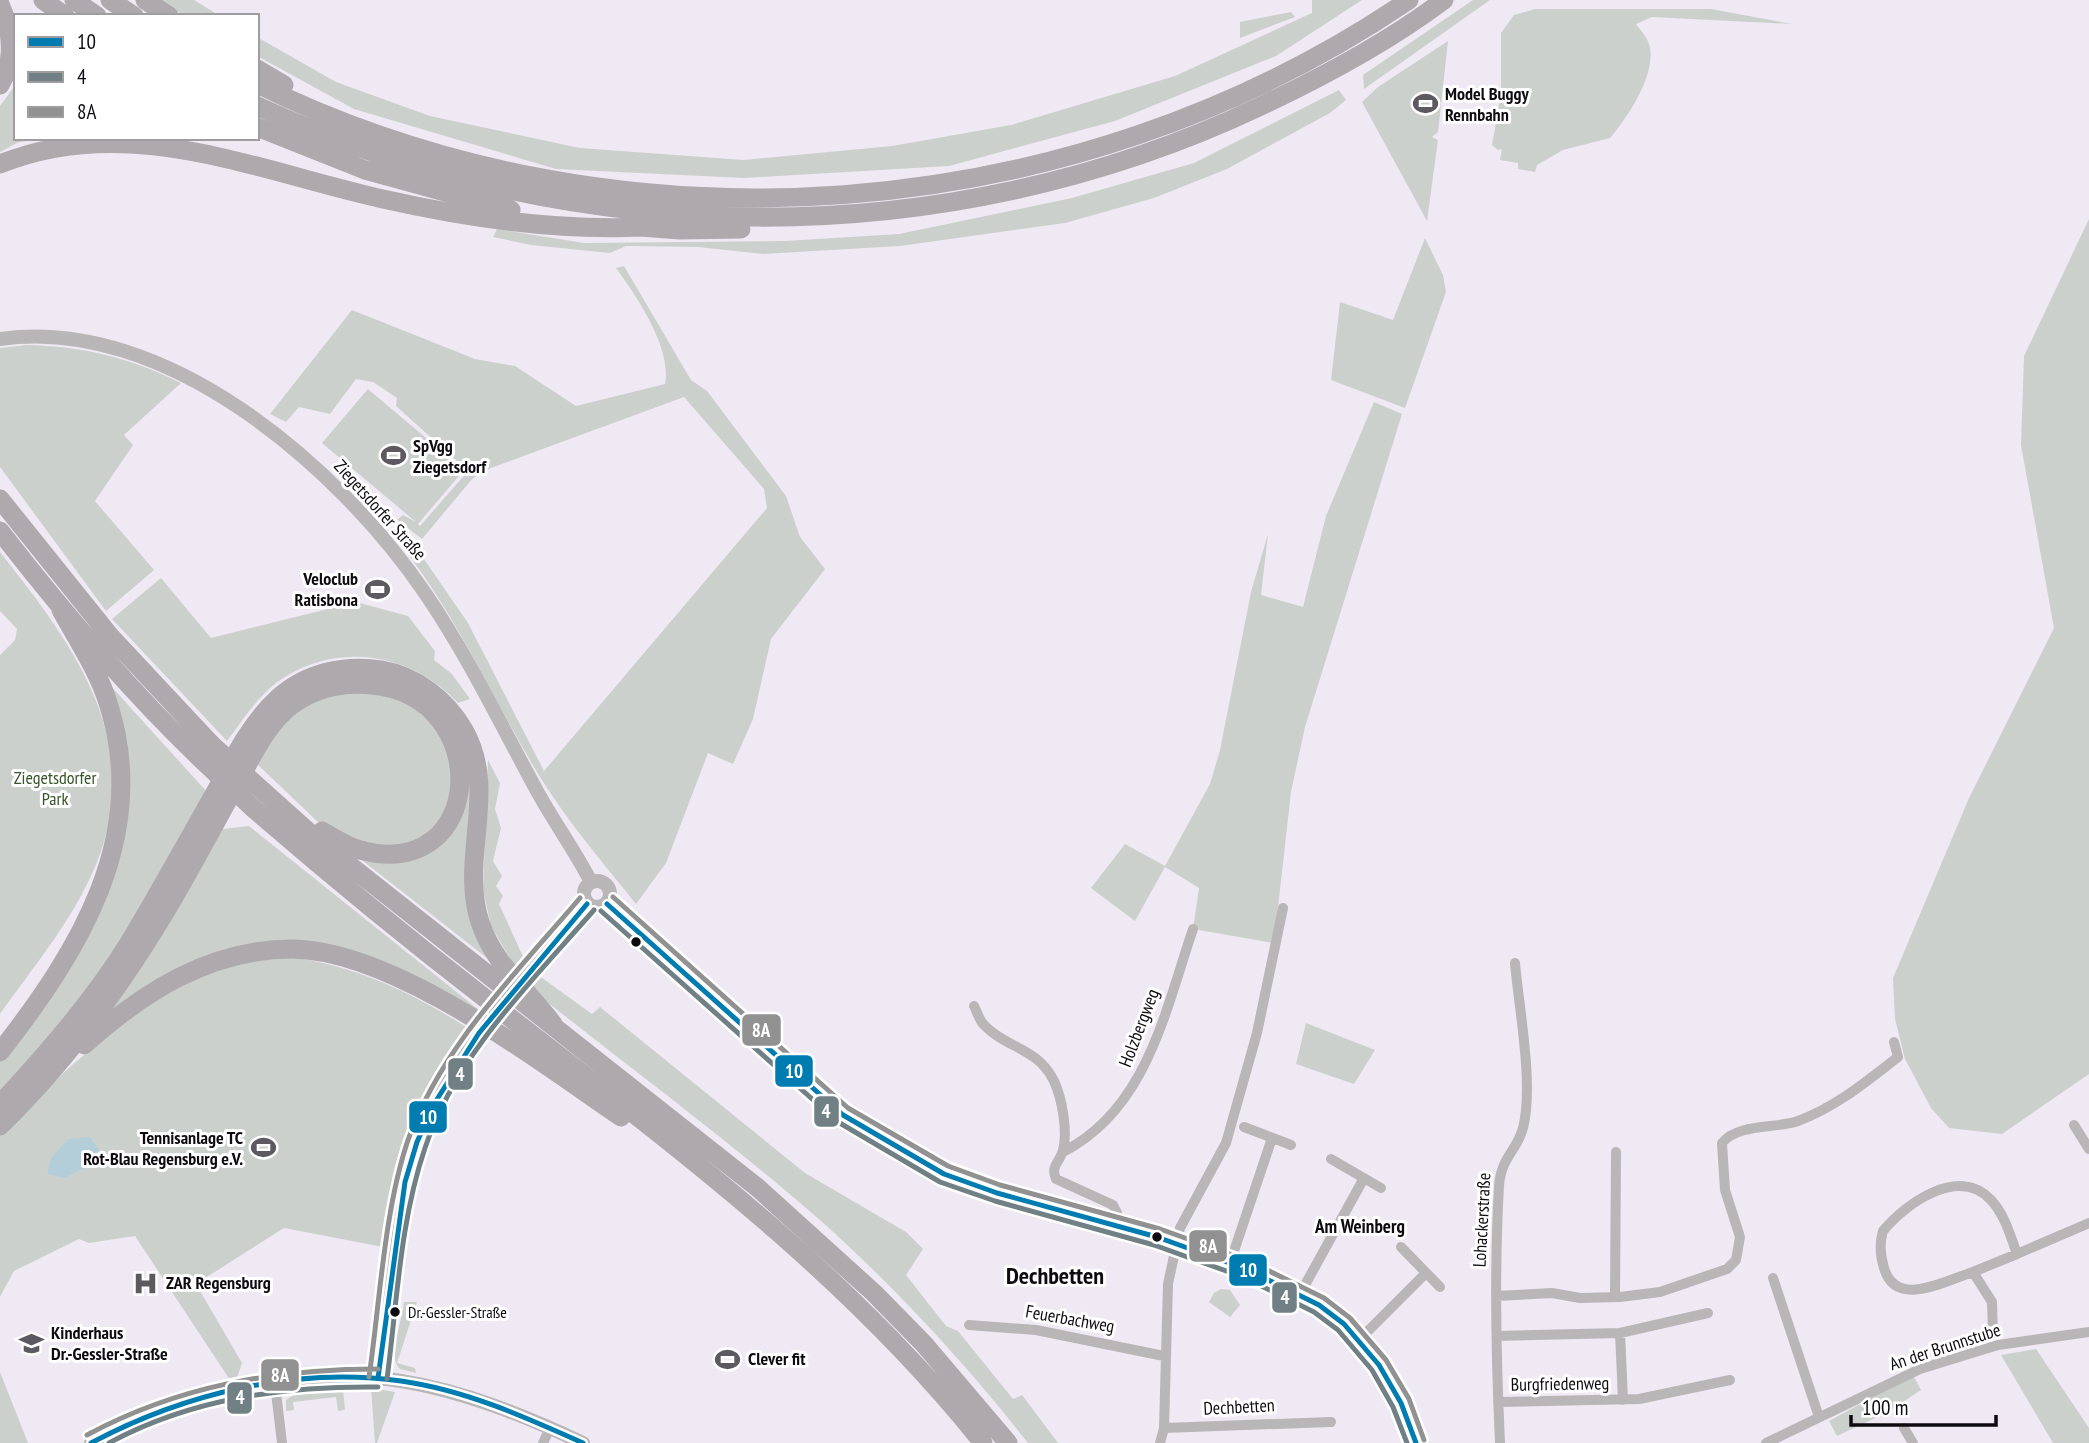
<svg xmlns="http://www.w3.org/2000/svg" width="2089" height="1443" viewBox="0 0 2089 1443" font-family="'PT Sans Narrow',sans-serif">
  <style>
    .green { fill: #ccd0cc }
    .water { fill: #b4ced9 }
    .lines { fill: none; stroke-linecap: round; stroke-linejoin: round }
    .minor { stroke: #b9b6b7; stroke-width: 10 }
    .tertiary { stroke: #b9b6b7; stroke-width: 14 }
    .motorway { stroke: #aea9ac; stroke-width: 19 }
    .motorway-bridge { stroke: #aea9ac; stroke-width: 19 }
    .bus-1-casing { stroke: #fff; stroke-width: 10 }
    .bus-2-casing { stroke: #fff; stroke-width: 10 }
    .bus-3-casing { stroke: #fff; stroke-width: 10 }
    .bus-1 { stroke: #007cb1; stroke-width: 5 }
    .bus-2 { stroke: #718085; stroke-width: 5 }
    .bus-3 { stroke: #919191; stroke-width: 5 }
    .bus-dot { fill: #0e0b10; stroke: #fff; stroke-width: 2.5 }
    .labels { text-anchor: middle; stroke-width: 6; stroke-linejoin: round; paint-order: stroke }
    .bus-label { font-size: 16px; fill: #0e0b10; stroke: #fff; text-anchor: start }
    .poi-label { font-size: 18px; font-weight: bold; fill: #0e0b10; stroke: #fff; text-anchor: start }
    .street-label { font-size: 18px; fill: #0e0b10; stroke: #fff }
    .park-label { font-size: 18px; fill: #375328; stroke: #fff }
    .neighbourhood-label { font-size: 19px; font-weight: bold; fill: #0e0b10; stroke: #fff }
    .district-label { font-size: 24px; font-weight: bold; fill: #0e0b10; stroke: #fff }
    .line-badge { stroke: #fff; stroke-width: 2.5 }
    .badge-label { font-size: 19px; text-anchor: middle; font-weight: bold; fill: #fff }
  </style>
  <rect width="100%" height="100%" fill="#efe9f4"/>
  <path class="green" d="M159 0H194L220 16H185Z
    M1312 0H1362L1276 56 1115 121 949 166 743 178 556 169 354 109 257 56V37L336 82 430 116 580 148 744 160 892 146 1011 125 1175 76 1312 13Z
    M1473 0H1490L1364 89 1363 75Z
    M1711 9 1792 24 1652 17 1636 24C1641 31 1649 39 1650 48 1655 76 1628 117 1610 138L1563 150 1537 165 1535 172 1518 169V163L1500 160 1502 149 1498 150 1492 145 1501 94V33L1514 15 1535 9Z
    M1291 12 1295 17 1240 38V22Z
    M1448 41 1438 132 1432 137 1438 140 1427 221 1362 102 1378 87Z
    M16 84V138H36L17 143 0 152V106Z
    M1339 90 1346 100 1330 113 1227 169 1154 198 1065 223 900 246 763 254 698 247 626 246 610 253 531 245 493 237 497 229 584 243 785 241 899 234 1072 198 1194 163Z
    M2089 219V1074L2002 1134 1949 1128 1931 1108 1905 1059 1895 1019 1893 978 1969 798 2054 628 2021 445 2024 356Z
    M1425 238 1443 275 1446 292 1405 408 1331 380 1340 302 1393 320Z
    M624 266 691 380 707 391 786 496 800 537 825 569 771 639 753 719 733 764 708 753 666 863 636 904C603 863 568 822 540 777 491 697 456 612 396 539L399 537 411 549 415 546 468 623 544 771 767 508 764 489 684 397 491 468 473 478 422 539 397 520 403 515 416 522 322 443 368 389 464 470 418 524 420 526 468 471 396 406 397 398 373 382 356 379 330 414 299 407 286 422 270 414 352 310 475 359 515 366 576 406 665 384C672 348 637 297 616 268Z
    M26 345C82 346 131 358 181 383L124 435 133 445 95 501 154 570 106 611 0 467V348Z
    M1374 402 1402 414 1305 727 1291 792 1274 943 1193 929 1199 888 1165 867 1135 921 1091 888 1125 844 1165 866 1210 784 1220 750 1251 592 1268 534 1261 595 1303 607 1326 516Z
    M0 552C76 648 151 748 91 876 68 926 31 970 0 1014V655L15 640 17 629 0 611Z
    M161 578 211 638 356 602 408 616 435 651 434 660 452 674 470 699 458 703C409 651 334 641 276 683 256 699 242 721 227 741L112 619Z
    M110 685 208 793 111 959 0 1096V1061L123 845 129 792Z
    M367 690 408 703 437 728 455 769 449 811 419 841 395 848H371L319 823 257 764C287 711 306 696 367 690Z
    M466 747C485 794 463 847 466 897 468 918 478 938 487 958L363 861C375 861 389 863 401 862 453 855 478 794 463 750Z
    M488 760 500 783 495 809 501 828 493 861 502 876 496 886 503 896 499 904 525 961 517 970 491 926 483 890Z
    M249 826 484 1014 291 942 108 1014 216 834 223 829Z
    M292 957C360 967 417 995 474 1032L430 1096 402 1150 385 1255 383 1247 284 1228 196 1284 242 1363 237 1378 230 1380 135 1236 89 1243 79 1239 14 1271 0 1297V1134L72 1065 158 995 233 963Z
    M538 975 592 1014 600 1007 805 1173 906 1232 923 1249 906 1275 946 1326 958 1331 1013 1399 1022 1395 1058 1443H1028C965 1363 897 1289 821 1221 733 1144 638 1074 546 1001L530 985Z
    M1306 1023 1375 1050 1354 1084 1296 1064Z
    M1221 1289 1230 1290 1240 1305 1230 1317 1209 1302 1214 1293Z
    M404 1302H417L397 1363 415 1368 416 1373 400 1369C386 1354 403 1322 404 1302Z
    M2036 1349 2089 1428V1443H2053L2001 1355Z
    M0 1372 28 1443H0Z
    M1913 1375 1921 1390 1886 1413 1837 1436 1829 1421Z
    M343 1388 345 1410 338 1411 336 1397 293 1402 294 1410 286 1411V1400L298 1392Z
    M371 1388 395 1392 377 1443H375Z"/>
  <path class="water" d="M90 1137 99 1150 95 1160 84 1168 64 1178 47 1174 51 1158 68 1139Z"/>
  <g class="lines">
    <path class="minor" d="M974 1006C977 1011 979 1020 984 1025 1007 1049 1037 1047 1054 1081 1062 1098 1068 1132 1063 1150 1060 1163 1050 1165 1056 1179L1113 1205 1117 1213 1114 1225
      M2074 1125 2089 1149
      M1244 1127 1291 1145
      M1063 1152C1147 1109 1165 1011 1193 929
      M1331 1159 1381 1188
      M1401 1247 1440 1287
      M2017 1254 2089 1223
      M1230 1263 1272 1138
      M1973 1272 2017 1254C2010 1235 2005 1215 1991 1200 1959 1165 1905 1204 1883 1231 1879 1244 1880 1255 1884 1268 1896 1309 1944 1281 1973 1272L1992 1302 1993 1334
      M1773 1278 1819 1417
      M1300 1294 1364 1178
      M1496 1296 1552 1293 1580 1298 1620 1297 1660 1292 1727 1269 1736 1260 1740 1237 1725 1190 1722 1143C1738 1123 1776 1129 1798 1121 1836 1107 1867 1081 1898 1057L1894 1042
      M1615 1297 1616 1152
      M969 1325 1036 1330 1164 1356
      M1620 1333 1623 1400
      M1497 1336 1620 1333 1708 1313
      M1359 1340 1426 1273
      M275 1384 282 1443
      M1498 1402 1639 1399 1730 1380
      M1164 1428 1168 1284 1180 1228 1226 1143 1257 1033 1283 908
      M1904 1428 1913 1443
      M543 1443 550 1428
      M1160 1443 1164 1428 1331 1422
      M1500 1443C1496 1358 1494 1272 1499 1186 1501 1157 1517 1151 1523 1128 1534 1085 1519 1009 1515 963
      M1766 1443 1920 1369 1998 1345 2089 1332"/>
    <path class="tertiary" d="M0 339C165 315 339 467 425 593 468 656 501 725 537 791 554 822 575 851 591 882
      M584 894a13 13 0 1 1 26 0a13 13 0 1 1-26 0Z
      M607 904 843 1115 944 1174 997 1193 1157 1237 1246 1269 1319 1305 1344 1324 1379 1365 1401 1403 1416 1443
      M524 979 587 904
      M378 1378 410 1158 441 1091 477 1036
      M91 1443C167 1396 312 1366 401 1381 464 1391 525 1416 583 1443"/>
    <path class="motorway" d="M43 0 65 16
      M74 0 97 16
      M110 0 134 16
      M145 0 169 16
      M0 4C12 31 16 59 0 85
      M257 69 284 85
      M257 84C622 263 1074 228 1409 0
      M257 106C574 252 943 256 1259 107 1323 77 1387 43 1444 0
      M257 127 365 170 511 210
      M0 164C128 112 257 171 383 199 467 218 554 231 641 227
      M628 226 680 230 741 229
      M0 499 110 636 211 744
      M0 531C62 611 127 688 201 759
      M264 792 320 842 758 1188 874 1293 924 1344 1008 1443
      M253 808C329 874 407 938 486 999 662 1136 843 1267 983 1443
      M84 1045C143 992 210 949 292 949 394 950 537 1060 621 1117
      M0 1052C79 951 150 837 109 706 99 672 78 641 61 610
      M0 1104C47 1054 93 1001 129 943 159 893 187 842 216 791 233 759 250 724 277 699 305 673 344 664 381 670 416 676 446 699 464 730 499 791 459 858 480 922 494 965 527 989 553 1024
      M0 1126C68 1060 125 981 173 899 196 859 218 818 240 778 254 753 268 723 292 705 315 688 343 682 372 685 495 696 487 884 360 850 346 846 335 838 322 831"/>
    <path class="motorway-bridge" d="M211 744 264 792
      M201 759 253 808"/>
    <defs>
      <path id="bus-1" d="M607 904 843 1115 944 1174 997 1193 1157 1237 1246 1269 1319 1305 1344 1324 1379 1365 1401 1403 1416 1443
        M378 1378 405 1182 417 1142 434 1104 479 1033 587 904
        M91 1443C183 1394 296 1366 401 1381 465 1390 525 1417 583 1443"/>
      <path id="bus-2" d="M601 911 838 1122 940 1182 995 1201 1154 1245 1243 1277 1314 1312 1338 1330 1372 1370 1393 1407 1407 1443
        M387 1379C397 1303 400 1221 425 1148 455 1056 532 981 594 910
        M109 1443C192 1398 285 1386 378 1387"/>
      <path id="bus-3" d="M613 897 848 1108 948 1166 1000 1185 1160 1229 1249 1261 1324 1298 1350 1318 1386 1360 1409 1399 1424 1440
        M369 1377C380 1302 384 1211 408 1140 441 1047 517 972 580 898
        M87 1435C178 1386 275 1369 378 1369"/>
    </defs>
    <use href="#bus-1" class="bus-1-casing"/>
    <use href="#bus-2" class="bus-2-casing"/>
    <use href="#bus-3" class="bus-3-casing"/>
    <use href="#bus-1" class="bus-1"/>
    <use href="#bus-2" class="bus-2"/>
    <use href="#bus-3" class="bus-3"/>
  </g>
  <defs>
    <symbol id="stadium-bare" viewBox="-9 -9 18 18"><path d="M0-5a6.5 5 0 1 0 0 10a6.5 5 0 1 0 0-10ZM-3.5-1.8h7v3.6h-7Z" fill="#5d5960" stroke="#fff" stroke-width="2.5" paint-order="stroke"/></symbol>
    <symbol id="hospital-bare" viewBox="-9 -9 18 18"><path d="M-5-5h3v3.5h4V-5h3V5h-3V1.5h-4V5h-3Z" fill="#5d5960" stroke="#fff" stroke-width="2.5" paint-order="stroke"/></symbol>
    <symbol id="school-bare" viewBox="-9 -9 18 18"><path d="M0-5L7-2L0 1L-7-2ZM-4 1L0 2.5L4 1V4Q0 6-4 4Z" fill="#5d5960" stroke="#fff" stroke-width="2.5" paint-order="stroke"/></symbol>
  </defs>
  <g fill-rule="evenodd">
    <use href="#stadium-bare" x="1408" y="86" width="35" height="35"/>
    <use href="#stadium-bare" x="376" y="438" width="35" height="35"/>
    <use href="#stadium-bare" x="360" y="572" width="35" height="35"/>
    <use href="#stadium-bare" x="246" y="1130" width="35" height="35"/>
    <use href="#hospital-bare" x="128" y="1266" width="35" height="35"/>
    <use href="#school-bare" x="14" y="1326" width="35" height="35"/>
    <use href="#stadium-bare" x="710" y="1342" width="35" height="35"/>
  </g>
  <g class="bus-dot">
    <circle cx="636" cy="942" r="6"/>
    <circle cx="1157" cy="1237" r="6"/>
    <circle cx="395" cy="1312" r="6"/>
  </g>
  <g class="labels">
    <g class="bus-label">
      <text x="408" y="1318">Dr.-Gessler-Straße</text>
    </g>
    <g class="poi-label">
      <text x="1445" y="100">Model Buggy<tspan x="1445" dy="21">Rennbahn</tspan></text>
      <text x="413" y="452">SpVgg<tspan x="413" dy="21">Ziegetsdorf</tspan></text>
      <text x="358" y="585" text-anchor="end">Veloclub<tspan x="358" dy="21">Ratisbona</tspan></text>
      <text x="243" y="1144" text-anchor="end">Tennisanlage TC<tspan x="243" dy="21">Rot-Blau Regensburg e.V.</tspan></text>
      <text x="166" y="1289">ZAR Regensburg</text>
      <text x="51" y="1339">Kinderhaus<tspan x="51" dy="21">Dr.-Gessler-Straße</tspan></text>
      <text x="748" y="1365">Clever fit</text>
    </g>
    <g class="street-label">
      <text transform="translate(380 510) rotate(48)" y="6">Ziegetsdorfer Straße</text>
      <text transform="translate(1139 1028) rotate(-69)" y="6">Holzbergweg</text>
      <text transform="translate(1482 1220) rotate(-87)" y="6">Lohackerstraße</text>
      <text transform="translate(1070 1319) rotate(10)" y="6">Feuerbachweg</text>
      <text transform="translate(1945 1347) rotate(-18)" y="6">An der Brunnstube</text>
      <text transform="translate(1560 1384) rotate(-1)" y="6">Burgfriedenweg</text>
      <text transform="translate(1239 1407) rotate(-3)" y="6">Dechbetten</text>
    </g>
    <g class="park-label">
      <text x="55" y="784">Ziegetsdorfer<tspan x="55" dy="21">Park</tspan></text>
    </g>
    <g class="neighbourhood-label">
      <text x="1360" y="1233">Am Weinberg</text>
    </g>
    <g class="district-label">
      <text x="1055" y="1284">Dechbetten</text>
    </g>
  </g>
  <g class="line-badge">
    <rect x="741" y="1013" width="41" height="34" rx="7" fill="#919191"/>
    <rect x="774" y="1054" width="40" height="34" rx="7" fill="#007cb1"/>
    <rect x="447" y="1057" width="27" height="34" rx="7" fill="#718085"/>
    <rect x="813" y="1095" width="27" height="33" rx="7" fill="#718085"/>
    <rect x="408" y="1100" width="40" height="34" rx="7" fill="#007cb1"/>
    <rect x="1188" y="1229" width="40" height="34" rx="7" fill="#919191"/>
    <rect x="1228" y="1253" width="40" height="34" rx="7" fill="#007cb1"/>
    <rect x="1271" y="1281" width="27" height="33" rx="7" fill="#718085"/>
    <rect x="260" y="1358" width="40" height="34" rx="7" fill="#919191"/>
    <rect x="226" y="1381" width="27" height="34" rx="7" fill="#718085"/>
  </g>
  <g class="badge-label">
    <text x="761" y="1037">8A</text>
    <text x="794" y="1078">10</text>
    <text x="460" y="1081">4</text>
    <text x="826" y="1118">4</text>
    <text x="428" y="1124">10</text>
    <text x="1208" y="1253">8A</text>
    <text x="1248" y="1277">10</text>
    <text x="1285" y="1304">4</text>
    <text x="280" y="1382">8A</text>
    <text x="240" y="1404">4</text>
  </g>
  <rect x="14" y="14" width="245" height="126" fill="#ffffff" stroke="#9f9d9f" stroke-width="2"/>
  <rect x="28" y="37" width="35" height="10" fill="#007cb1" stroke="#9f9d9f" stroke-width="2"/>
  <text x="77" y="49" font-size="21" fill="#0e0b10">10</text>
  <rect x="28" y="72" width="35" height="10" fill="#718085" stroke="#9f9d9f" stroke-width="2"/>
  <text x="77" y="84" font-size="21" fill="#0e0b10">4</text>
  <rect x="28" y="107" width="35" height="10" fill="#919191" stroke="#9f9d9f" stroke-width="2"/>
  <text x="77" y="119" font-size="21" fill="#0e0b10">8A</text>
  <path d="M1851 1415v10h145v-10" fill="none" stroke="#0e0b10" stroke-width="3.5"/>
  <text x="1862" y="1415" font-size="21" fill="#0e0b10" stroke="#ffffff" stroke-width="5" paint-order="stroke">100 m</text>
</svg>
